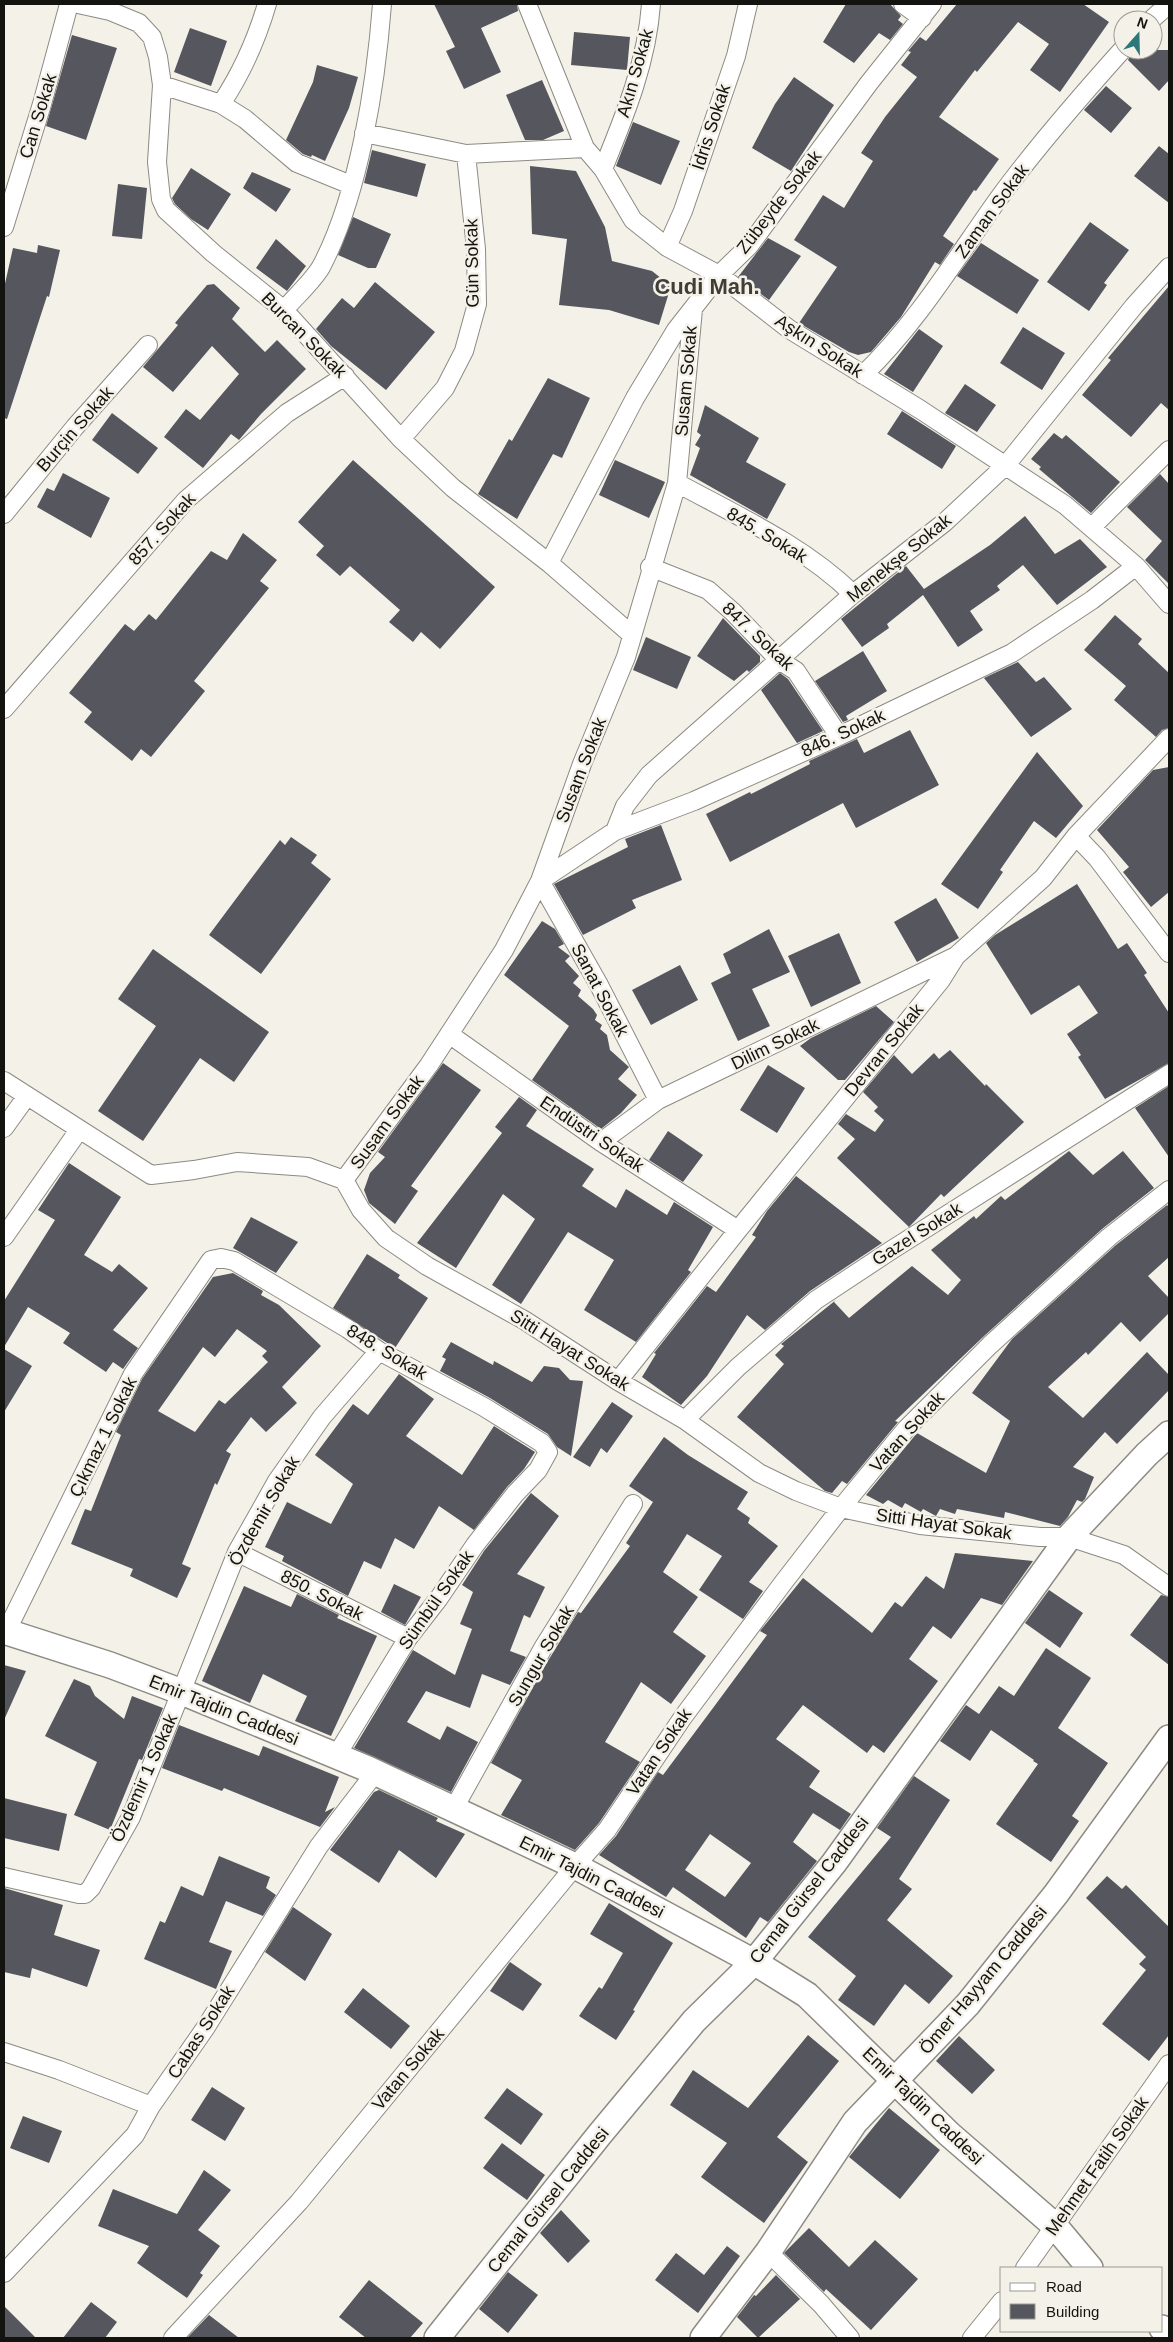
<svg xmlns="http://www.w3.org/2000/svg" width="1173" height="2342" viewBox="0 0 1173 2342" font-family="Arial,sans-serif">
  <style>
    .building { fill: #55565e; fill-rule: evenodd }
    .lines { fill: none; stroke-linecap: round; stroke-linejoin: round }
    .street-casing { stroke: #8c8a82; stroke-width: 20 }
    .secondary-casing { stroke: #8c8a82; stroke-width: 28 }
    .street { stroke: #fff; stroke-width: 18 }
    .secondary { stroke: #fff; stroke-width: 25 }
    .labels { text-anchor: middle; stroke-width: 5; stroke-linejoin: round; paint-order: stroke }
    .street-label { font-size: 18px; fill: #13130f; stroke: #f4f2e8 }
    .district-label { font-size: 22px; font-weight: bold; fill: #3f3d35; stroke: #f4f2e8 }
  </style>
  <rect width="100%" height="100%" fill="#f4f2e8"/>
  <path class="building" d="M434 4H517L518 11 481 28 501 72 464 89 446 51 455 47Z
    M846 4H890L901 16 898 20 903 24 890 40 879 33 854 63 823 42Z
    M957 4H1083L1109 22 1060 92 1030 70 1049 44 1018 22 977 72 975 70 939 117 999 159 976 191 974 190 943 236 954 244 940 265 935 262 901 317 871 352 858 355 849 352 799 323 837 267 794 240 823 195 844 208 873 161 861 153 885 117 917 77 901 65 911 52 908 51 920 37 926 41Z
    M190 28 227 41 211 86 174 72Z
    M574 32 630 37 627 70 571 65Z
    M72 35 117 48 86 140 46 126Z
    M1133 50H1169V80L1159 91 1128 60Z
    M317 65 358 77 349 108 325 161 312 155 311 157 303 154 286 140 313 82Z
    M794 77 834 105 791 171 752 148 775 104Z
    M542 80 564 131 543 140H525L506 95Z
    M1106 86 1132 108 1111 133 1084 110Z
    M633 122 680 141 661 185 616 166Z
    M1159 146 1169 154V203L1134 176Z
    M372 150 426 164 417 197 364 183Z
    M530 166 576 171 605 227 612 261 652 271 671 286 659 325 609 310 559 305 567 239 532 234Z
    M191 168 231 194 208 230 191 219 175 204 172 198Z
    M252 172 291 189 276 212 243 188Z
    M118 184 147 188 142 239 112 236Z
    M353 217 391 234 376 268H368L338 255Z
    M1090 222 1129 250 1104 283 1107 285 1089 311 1047 282Z
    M768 238 801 256 769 300 738 277Z
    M276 239 306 266 287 291 256 268Z
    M981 243 1039 280 1017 314 957 276Z
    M38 245 60 250 49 297 47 296 7 419 4 418V288L13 248 37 253Z
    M375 282 435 332 386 390 331 346 316 329 342 298 354 308Z
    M214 284 240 308 232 319 265 352 277 340 306 369 261 414 239 440 231 434 203 468 164 437 186 409 200 420 239 374 212 346 173 392 143 367 178 325 175 323 207 285Z
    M1169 286V410L1161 403 1131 437 1082 395 1111 360 1108 358Z
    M1023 327 1065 353 1042 390 1000 363Z
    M919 329 943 346 913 392 884 374Z
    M548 378 590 398 562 458 553 454 517 519 478 494 509 439 512 441Z
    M965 384 996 405 977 432 945 413Z
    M705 405 759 438 746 462 786 484 767 519 690 475 700 448 695 445 701 435 697 432Z
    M902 411 956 446 942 469 887 434Z
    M112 413 158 448 138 474 92 440Z
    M1054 433 1062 439 1066 435 1120 482 1091 513 1039 469 1041 467 1031 459Z
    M353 460 495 587 440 649 421 632 413 642 389 622 400 610 350 566 340 576 316 555 324 546 298 522Z
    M615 460 665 482 649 518 599 495Z
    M63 473 110 498 91 538 37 507 47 488 54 491Z
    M1160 474 1169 484V584L1145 560 1162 541 1127 507Z
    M1025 516 1055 554 1080 539 1107 567 1057 605 1023 565 997 586 1000 590 970 611 983 630 958 647 923 595 887 624 889 628 862 647 841 619 906 566 924 589 990 545Z
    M243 533 277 560 260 581 269 588 194 681 205 691 151 757 141 749 132 761 84 722 92 712 69 693 125 624 134 631 149 614 156 620 211 551 227 560Z
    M1115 615 1142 639 1138 644 1169 673V728L1162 730 1156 737 1114 700 1126 686 1084 650Z
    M723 618 760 656V662L749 672 747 670 734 681 697 656Z
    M646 637 691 657 677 689 633 670Z
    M863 651 887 691 846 716 848 720 843 722 815 681Z
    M1018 662 1036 682 1044 677 1072 709 1031 737 984 678Z
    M780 673 788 679 823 731 797 743 761 690Z
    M910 730 939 785 856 828 843 803 730 862 706 814 750 792 751 794 810 764 809 761 857 739 864 753Z
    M1037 752 1083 806 1056 838 1034 821 1000 870 1003 872 978 909 941 884Z
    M1169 767V892L1151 907 1123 872 1129 867 1097 830 1153 770Z
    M661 825 682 880 632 900 636 908 583 935 554 884 628 847 625 839Z
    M291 837 317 855 311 863 331 879 261 974 209 935 280 840 285 845Z
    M1077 884 1118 949 1127 943 1147 973 1144 975 1169 1013V1063L1105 1099 1078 1057 1081 1055 1067 1034 1098 1013 1079 985 1031 1015 986 943 995 935Z
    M936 898 959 938 917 962 894 922Z
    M542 921 555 929 564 944 558 947 570 956 565 961 579 976 573 983 581 990 578 996 593 1009 597 1015 595 1020 602 1025 600 1029 607 1035 610 1050 629 1067 618 1079 637 1095 621 1113 601 1129 532 1080 569 1026 504 975Z
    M769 929 790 972 752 989 770 1026 738 1041 711 983 731 973 723 954Z
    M839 933 861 983 811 1007 788 956Z
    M153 949 269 1032 234 1082 200 1058 143 1141 98 1111 156 1026 118 999Z
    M680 965 698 1000 651 1025 632 990Z
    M876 1006 894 1022 845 1080H838L800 1046 811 1038Z
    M950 1050 985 1086 986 1084 1024 1122 944 1197 941 1194 909 1227 837 1158 855 1139 838 1124 846 1114 875 1132 884 1120 874 1111 878 1107 863 1092 894 1055 912 1074 934 1053 939 1059Z
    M443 1063 481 1090 411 1186 418 1191 395 1224 369 1203 364 1190 370 1173 385 1157 378 1152Z
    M768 1065 805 1088 777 1133 740 1110Z
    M1169 1086V1157L1135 1108Z
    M519 1097 537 1110 526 1126 594 1169 582 1186 616 1208 626 1189 667 1215 674 1202 713 1227 688 1270 691 1272 636 1342 584 1310 614 1260 568 1232 521 1304 492 1285 535 1219 503 1194 456 1268 417 1243 502 1133 495 1127Z
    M668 1131 703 1155 683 1182 649 1160Z
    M1069 1151 1093 1175 1123 1151 1154 1188 1102 1229 983 1337 895 1421 898 1422 847 1484 842 1481 832 1493 825 1491 737 1417 784 1364 775 1355 784 1346 781 1344 836 1300 834 1302 849 1318 912 1266 948 1295 961 1280 931 1250 974 1216 976 1219 1001 1196 1005 1200Z
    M69 1163 121 1197 84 1255 112 1272 119 1264 148 1288 113 1330 138 1348 123 1369 113 1362 106 1372 63 1343 70 1333 28 1307 4 1347V1301L55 1220 38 1210Z
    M796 1176 882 1243 810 1291 765 1330 747 1315 707 1376 681 1405 642 1377 656 1354 654 1353 707 1286 716 1292 756 1237 752 1235 767 1211Z
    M1167 1205 1169 1207V1257L1148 1276 1169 1298V1313L1140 1342 1121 1322 1088 1355 1086 1352 1048 1387 1083 1418 1147 1352 1169 1375V1390L1117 1444 1105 1432 1073 1467 1094 1477 1085 1499 1082 1502 1077 1500 1068 1517 1060 1526 1005 1512 1004 1518 957 1509 955 1514 940 1509 936 1516 923 1509 921 1512 905 1503 902 1508 888 1500 883 1504 866 1495 917 1433 986 1473 1010 1421 972 1393 1012 1339 1116 1245Z
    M251 1217 298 1242 276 1273 233 1248Z
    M367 1254 400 1275 398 1278 428 1298 395 1348 333 1308Z
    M233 1273 263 1291 261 1295 279 1305 321 1346 282 1387 297 1403 266 1432 251 1417 226 1451 231 1454 217 1485 215 1483 182 1564 191 1568 177 1598 130 1576 133 1569 71 1544 85 1509 91 1511 121 1435 116 1432 142 1379 213 1277ZM237 1329 267 1351 262 1356 268 1362 225 1404 219 1400 195 1432 158 1411 203 1347 215 1357Z
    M451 1342 493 1365 494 1361 532 1382 544 1366 559 1368 570 1380 583 1381 571 1456 557 1447 548 1434 490 1398 440 1371 446 1359 442 1357Z
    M4 1349 32 1366 4 1412Z
    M399 1374 434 1399 406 1436 462 1475 494 1426 535 1452 524 1469 507 1487 474 1530 439 1506 414 1549 395 1538 381 1569 364 1561 348 1596 282 1561 284 1556 265 1547 287 1502 331 1524 353 1484 315 1455 353 1404 368 1415Z
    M612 1402 633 1416 607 1453 601 1448 590 1467 573 1457Z
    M664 1437 688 1455 748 1492 737 1509 750 1518 748 1523 778 1546 749 1582 763 1591 743 1619 699 1590 722 1556 687 1534 663 1572 698 1597 673 1632 706 1656 671 1704 641 1682 605 1742 640 1762 599 1823 575 1850 501 1815 522 1780 491 1763 546 1664 578 1612 581 1613 630 1546 626 1543 653 1502 629 1486Z
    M531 1493 559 1516 517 1574 545 1587 530 1618 524 1615 510 1651 526 1657 510 1685 482 1674 470 1708 426 1691 407 1722 440 1740 447 1726 478 1742 451 1792 354 1748 413 1650 455 1675 472 1629 460 1624 473 1592 462 1585 484 1551Z
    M955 1553 1033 1561 1002 1605 981 1598 951 1639 933 1626 909 1659 938 1681 884 1753 873 1745 867 1753 803 1705 776 1739 820 1771 809 1787 851 1814 840 1830 813 1813 793 1842 817 1861 768 1922 760 1917 746 1938 673 1887 666 1897 599 1855 616 1836 658 1772 663 1775 713 1708 767 1635 760 1631 803 1578 872 1633 895 1602 902 1607 926 1576 944 1589ZM710 1834 751 1863 725 1897 685 1870Z
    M394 1584 421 1597 405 1625 381 1612Z
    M244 1586 291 1607 297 1594 339 1615 337 1618 377 1636 331 1736 295 1721 307 1696 263 1674 250 1703 202 1681Z
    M1049 1590 1083 1613 1060 1648 1025 1623Z
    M1161 1595 1169 1597V1665L1130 1635Z
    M1046 1648 1091 1678 1058 1728 1108 1763 1072 1816 1079 1821 1051 1862 996 1824 1038 1764 1033 1761 1034 1760 991 1730 970 1761 940 1741 966 1705 979 1714 999 1686 1014 1696Z
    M4 1665 26 1671 4 1720Z
    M74 1679 90 1686 95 1696 124 1719 132 1696 163 1708 142 1760 139 1759 110 1830 74 1815 97 1762 45 1736Z
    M179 1725 259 1756 263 1746 339 1777 325 1812 335 1807 320 1827 224 1788 222 1791 162 1768Z
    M914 1776 950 1800 899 1879 912 1889 887 1920 953 1976 929 2004 905 1984 874 2026 838 2000 856 1976 808 1937 891 1837 877 1828Z
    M379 1790 438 1818 436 1821 465 1834 436 1878 399 1850 379 1883 330 1850 374 1792Z
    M4 1798 67 1814 59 1851 4 1838Z
    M219 1856 270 1877 266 1888 276 1895 263 1916 226 1901 209 1942 232 1951 216 1989 144 1959 160 1921 165 1923 181 1886 203 1896Z
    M1107 1876 1122 1889 1126 1885 1169 1927V2035L1149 2061 1102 2024 1146 1970 1139 1964 1146 1957 1086 1898Z
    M4 1888 63 1905 54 1935 100 1950 87 1987 32 1968 30 1978 4 1972Z
    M609 1903 673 1943 633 2010 635 2011 616 2040 579 2016 599 1987 602 1989 623 1953 590 1934Z
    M293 1907 332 1934 305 1981 265 1952Z
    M510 1962 542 1984 523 2011 490 1991Z
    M363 1988 410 2026 391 2049 344 2012Z
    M808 2035 839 2061 777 2137 808 2162 764 2223 701 2177 727 2143 670 2105 693 2070 748 2108Z
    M959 2036 995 2070 972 2094 936 2061Z
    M212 2087 245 2108 225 2141 191 2120Z
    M507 2088 543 2114 521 2145 484 2118Z
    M889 2108 940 2150 900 2199 849 2157Z
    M23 2116 62 2131 49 2163 10 2148Z
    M502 2143 545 2175 527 2200 483 2168Z
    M204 2170 231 2190 198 2230 220 2246 200 2273 203 2275 187 2298 137 2263 149 2246 98 2226 113 2189 177 2214Z
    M561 2210 590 2241 568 2263 540 2233Z
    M809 2228 849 2267 875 2240 918 2279 871 2330 826 2289 824 2292 784 2253Z
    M727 2246 740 2256 698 2313 655 2280 676 2253 704 2275Z
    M508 2272 538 2295 508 2333 479 2309Z
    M776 2275 800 2299 758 2338 737 2317 754 2295 756 2296Z
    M369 2280 423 2323 410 2338H366L339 2317Z
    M91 2302 117 2322 105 2338H63Z
    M4 2306 36 2338H4Z
    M209 2315 239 2338H187Z"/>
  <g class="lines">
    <defs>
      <path id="street" d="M78 4 110 11 139 23 152 37 158 57 162 85 157 162 161 199 166 210 213 253 284 310 401 439 453 488 549 563 632 635
        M527 4 585 148 603 169 633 220 667 247 719 275 789 329 921 410 1065 505 1136 566 1169 604
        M903 4 922 18
        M1151 20 1169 4
        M162 85 221 104 245 119 297 163 351 185
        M221 104C241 74 257 38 267 4
        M364 133 466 154 585 148
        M603 169C625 115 647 62 651 4
        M4 227 42 104 69 4
        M667 247 683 211 736 56 748 4
        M284 310C295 297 312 282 321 267 359 195 376 84 382 4
        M863 375C917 323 956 258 999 198 1037 146 1080 97 1123 49
        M401 439 445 388 464 351 477 304 476 249 466 154
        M677 483C736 515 804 546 853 594
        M4 514 75 427 148 345
        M1092 527 1169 450
        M549 563 635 398 676 330 719 275 749 246 869 83 932 4
        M650 567 708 590 733 612 779 660 796 671 839 736
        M4 709 186 500 287 413 345 376
        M615 831 625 806 649 775 853 594 945 522 1006 465 1134 306 1169 267
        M1076 836 1097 858 1169 953
        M449 1034 601 1142 738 1230
        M4 1081 151 1175 194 1170 237 1162 308 1167 344 1180 361 1210 386 1238 427 1266 524 1320 618 1381 685 1420 759 1473 796 1491 841 1508 920 1525 1040 1537H1069L1124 1555 1169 1587
        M658 1100 599 985 540 881 615 831 694 801 839 736 1012 653 1092 600 1136 566
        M4 1128 27 1096
        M601 1142 658 1100 956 956
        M344 1180 429 1065 504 950 540 881 582 764 626 657 677 483 693 309
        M4 1237 79 1130
        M618 1381 738 1230 941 980 956 956 1043 878 1076 836 1169 738
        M685 1420 738 1367 816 1300 890 1251 1169 1074
        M237 1552 408 1638
        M6 1632 133 1374 211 1260 221 1258 234 1261 348 1329 379 1351 484 1407 542 1443 548 1452 538 1470 515 1494 475 1545 439 1598 408 1638 336 1756
        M453 1810 543 1648 633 1504
        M4 1877 79 1894H85L91 1888 131 1817 237 1552 277 1481 322 1417 379 1351
        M4 2052 59 2070 151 2106
        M768 2252 821 2304 850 2338
        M1025 2268 1169 2064
        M4 2273 135 2135 151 2106 206 2027 319 1846 375 1773
        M173 2338 299 2202 575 1866 607 1830 683 1717 783 1583 841 1508 906 1429 990 1345 1109 1237 1169 1190
        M972 2338 1002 2301"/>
      <path id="secondary" d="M4 1631 110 1665 182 1692 368 1769 575 1866 754 1962 807 1995 949 2134 1054 2225 1090 2268
        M1162 2328 1169 2332
        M437 2338 600 2134 694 2021 754 1962 834 1863 1069 1537 1147 1454 1169 1434
        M703 2338 768 2252 855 2122 968 2004 1056 1894 1169 1738"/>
    </defs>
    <use href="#street" class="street-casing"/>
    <use href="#secondary" class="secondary-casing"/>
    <use href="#street" class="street"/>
    <use href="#secondary" class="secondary"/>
  </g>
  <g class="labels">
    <g class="street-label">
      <text transform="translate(635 73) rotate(-74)" y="6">Akın Sokak</text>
      <text transform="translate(38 116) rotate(-73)" y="6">Can Sokak</text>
      <text transform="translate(711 127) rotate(-72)" y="6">İdris Sokak</text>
      <text transform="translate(779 202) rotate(-52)" y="6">Zübeyde Sokak</text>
      <text transform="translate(992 211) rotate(-54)" y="6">Zaman Sokak</text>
      <text transform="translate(472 263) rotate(-91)" y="6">Gün Sokak</text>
      <text transform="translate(304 335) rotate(45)" y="6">Burcan Sokak</text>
      <text transform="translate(819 346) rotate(33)" y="6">Aşkın Sokak</text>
      <text transform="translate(686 381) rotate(-85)" y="6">Susam Sokak</text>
      <text transform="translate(75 429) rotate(-49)" y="6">Burçin Sokak</text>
      <text transform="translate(162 529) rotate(-48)" y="6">857. Sokak</text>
      <text transform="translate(767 535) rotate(31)" y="6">845. Sokak</text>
      <text transform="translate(899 558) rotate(-39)" y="6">Menekşe Sokak</text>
      <text transform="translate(758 636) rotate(43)" y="6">847. Sokak</text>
      <text transform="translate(843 733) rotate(-25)" y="6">846. Sokak</text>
      <text transform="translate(581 770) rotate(-69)" y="6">Susam Sokak</text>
      <text transform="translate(600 990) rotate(62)" y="6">Sanat Sokak</text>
      <text transform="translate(775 1044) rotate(-26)" y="6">Dilim Sokak</text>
      <text transform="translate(884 1050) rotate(-51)" y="6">Devran Sokak</text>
      <text transform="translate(387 1122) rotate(-54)" y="6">Susam Sokak</text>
      <text transform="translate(592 1134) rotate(34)" y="6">Endüstri Sokak</text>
      <text transform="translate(917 1234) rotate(-32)" y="6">Gazel Sokak</text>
      <text transform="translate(570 1350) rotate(32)" y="6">Sitti Hayat Sokak</text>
      <text transform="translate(387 1352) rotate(31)" y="6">848. Sokak</text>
      <text transform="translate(907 1432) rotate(-48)" y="6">Vatan Sokak</text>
      <text transform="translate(103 1437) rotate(-64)" y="6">Çıkmaz 1 Sokak</text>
      <text transform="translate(264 1511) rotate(-60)" y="6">Özdemir Sokak</text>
      <text transform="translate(944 1524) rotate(8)" y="6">Sitti Hayat Sokak</text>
      <text transform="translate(322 1595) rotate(27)" y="6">850. Sokak</text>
      <text transform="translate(436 1600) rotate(-55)" y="6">Sümbül Sokak</text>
      <text transform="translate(541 1656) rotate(-60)" y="6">Sungur Sokak</text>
      <text transform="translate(224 1710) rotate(22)" y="6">Emir Tajdin Caddesi</text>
      <text transform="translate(659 1752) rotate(-56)" y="6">Vatan Sokak</text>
      <text transform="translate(144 1778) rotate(-66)" y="6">Özdemir 1 Sokak</text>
      <text transform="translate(592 1877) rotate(27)" y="6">Emir Tajdin Caddesi</text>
      <text transform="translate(809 1890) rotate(-52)" y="6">Cemal Gürsel Caddesi</text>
      <text transform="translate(983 1980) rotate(-50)" y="6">Ömer Hayyam Caddesi</text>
      <text transform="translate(201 2032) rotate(-57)" y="6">Cabas Sokak</text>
      <text transform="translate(408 2069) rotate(-50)" y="6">Vatan Sokak</text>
      <text transform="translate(923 2106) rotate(44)" y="6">Emir Tajdin Caddesi</text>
      <text transform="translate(1097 2166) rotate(-55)" y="6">Mehmet Fatih Sokak</text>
      <text transform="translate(548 2200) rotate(-51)" y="6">Cemal Gürsel Caddesi</text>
    </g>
    <g class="district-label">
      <text x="707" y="294">Cudi Mah.</text>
    </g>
  </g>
  <rect width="1173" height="2342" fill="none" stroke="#13130f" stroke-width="10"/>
  <rect x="1000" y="2267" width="162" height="65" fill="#f4f2e8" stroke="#9a9991"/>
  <rect x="1010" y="2283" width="25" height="8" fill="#ffffff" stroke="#9a9991"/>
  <text x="1046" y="2292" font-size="15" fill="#13130f">Road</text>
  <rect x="1010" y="2304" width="25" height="15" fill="#55565e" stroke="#9a9991"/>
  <text x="1046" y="2317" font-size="15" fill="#13130f">Building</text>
  <g transform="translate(1138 35) rotate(20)"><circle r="24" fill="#f4f2e8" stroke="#9a9991"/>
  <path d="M0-4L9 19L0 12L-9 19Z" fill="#2d777b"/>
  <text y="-8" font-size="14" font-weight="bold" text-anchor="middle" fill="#13130f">N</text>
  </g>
</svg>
